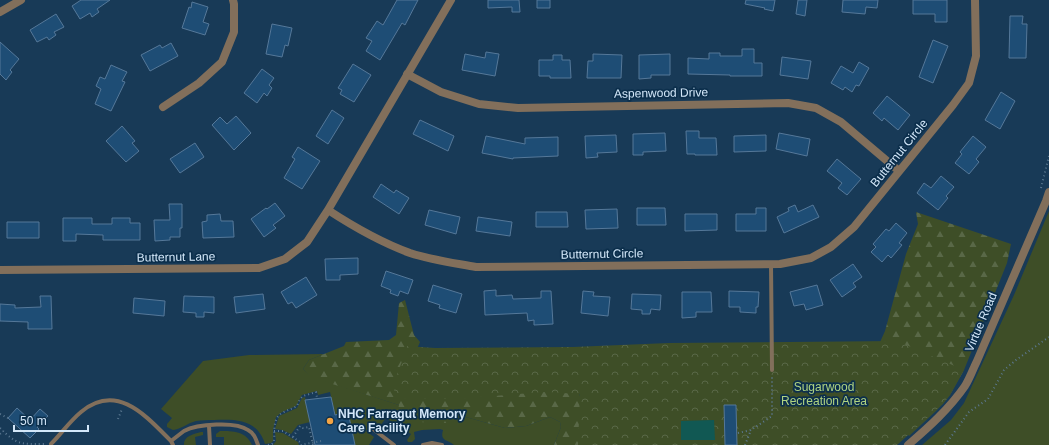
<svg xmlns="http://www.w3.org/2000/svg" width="1049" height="445" viewBox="0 0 1049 445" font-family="Helvetica,sans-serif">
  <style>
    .grass { fill: #3e4e27 }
    .forest { fill: url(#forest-firs) }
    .park { fill: url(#park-crowns) }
    .water { fill: #115853 }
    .building { fill: #1e4d75; stroke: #557899 }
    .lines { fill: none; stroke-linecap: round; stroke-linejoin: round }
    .path { stroke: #5c7992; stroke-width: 2; stroke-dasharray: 1 3; stroke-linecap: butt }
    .service { stroke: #826f5b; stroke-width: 4 }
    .minor { stroke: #826f5b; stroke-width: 8 }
    .tertiary { stroke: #826f5b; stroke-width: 8 }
    .poi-dot { fill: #f4a444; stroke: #0c2f4c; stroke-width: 1.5 }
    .labels { text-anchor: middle; stroke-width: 3.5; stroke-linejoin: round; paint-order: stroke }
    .street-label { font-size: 12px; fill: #d3e7f9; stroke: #0c2f4c }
    .park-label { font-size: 12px; fill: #b0d381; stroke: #0c2f4c }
    .poi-label { font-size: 12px; font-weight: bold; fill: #d3e7f9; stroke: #0c2f4c; text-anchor: start }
  </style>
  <defs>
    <pattern id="forest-firs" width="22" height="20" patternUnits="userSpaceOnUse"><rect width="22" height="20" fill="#3e4e27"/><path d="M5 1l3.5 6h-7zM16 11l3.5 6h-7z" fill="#596847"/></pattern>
    <pattern id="park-crowns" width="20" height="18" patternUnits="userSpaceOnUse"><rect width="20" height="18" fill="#3e4e27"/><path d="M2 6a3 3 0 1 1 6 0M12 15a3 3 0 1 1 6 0" fill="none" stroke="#596847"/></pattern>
  </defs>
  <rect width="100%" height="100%" fill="#183a57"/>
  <path class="grass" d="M1049 211V445H922L951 420 964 403 1014 295Z
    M324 354 309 360 303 369 310 376 399 405 455 414 505 428 526 426 550 417 560 422 561 427 554 445H454C446 439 440 441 443 430L440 429 422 430 414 432 415 439 412 442H408L407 440 411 434 386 418 380 426 372 422 366 431 374 437 369 445H355L349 417 352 410 348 408 344 410 343 413 335 415 330 392 318 395 317 391 302 395 296 406 282 412 276 417 273 430V441L271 443 265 444C257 419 236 419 214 420 208 420 202 420 196 421 188 423 181 429 173 430L167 427V424L172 418 161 409 203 361 249 355Z
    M305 397 310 422 298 425 291 434 282 430 275 429 279 416 297 408 302 398Z
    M220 431C233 431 246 431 252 445H224V437H216V434Z
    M201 432H203V435L195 437 196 445H184C183 436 194 434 201 432Z
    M275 432 283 433 298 442 299 445H273L276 441Z"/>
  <path class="forest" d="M916 212 1011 244 1007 263 964 370 950 395 936 411 909 436 868 369 885 331 906 254 918 224Z
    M405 300 414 335 420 342 403 381 579 385 584 445H554L561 427 560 422 550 417 526 426 505 428 455 414 446 423 416 422 398 410 399 405 310 377 303 369 309 360 344 346 346 342 389 340 396 335 399 303Z"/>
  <path class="park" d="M897 341 964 370 950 395 943 404 897 445H578L580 394 545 392 453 399 401 398 392 388 404 356 405 346 435 348 573 347 669 343Z"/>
  <path class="water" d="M714 420 715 440H681V421Z"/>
  <path class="building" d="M81 0H110L97 9 99 12 92 17 90 13 80 19 72 6Z
    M397 0H418L405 25 402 23 380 60 366 51 372 41 366 38 377 21 383 25Z
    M488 0H519L520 12H512V7L488 8Z
    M537 0H550V8H537Z
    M746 0H775L773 11 764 9 765 8 745 4Z
    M798 0H807L805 16 796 14Z
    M843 0H878L877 8 866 7 865 14 842 12Z
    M913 0H947V22H935V14H913Z
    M192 2 208 7 203 22 209 24 205 35 182 28 189 7 191 8Z
    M56 14 64 27 54 32 56 35 49 40 47 37 37 42 30 30Z
    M1010 16H1023L1022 24H1027L1026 58H1009Z
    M272 24 292 28 288 46 285 45 282 57 266 54Z
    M933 40 948 46 933 83 919 77Z
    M0 42 19 59 10 70 12 72 6 80 0 74Z
    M171 43 178 56 150 71 141 55 160 45 162 48Z
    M742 49H754V63H762V76H730V75L688 74V58L709 59V53H720V56H742Z
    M486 52 499 54 495 76 462 70 465 54 485 58Z
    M593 54 622 55 621 78H587L588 61H593Z
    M670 54V75H651V78L639 79V55Z
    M553 55H562V60H570L571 78H550V76H539V60H553Z
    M782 57 811 61 808 79 780 75Z
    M859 62 869 68 859 86 856 85 852 92 845 87 843 90 831 83 841 66 853 73Z
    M353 64 371 75 354 102 340 94 342 90 338 88Z
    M111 65 127 72 122 81 125 82 111 111 95 104 101 89 96 86 100 77 105 79Z
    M262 69 274 78 269 85 272 88 267 96 264 93 257 103 244 93Z
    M1001 92 1015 101 1000 129 985 120Z
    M887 96 910 115 898 130 884 118 882 121 873 113Z
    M332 110 344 118 328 144 316 136Z
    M236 116 251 133 234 150 212 125 220 117 227 124Z
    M420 120 454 136 448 151 413 134Z
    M122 126 135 141 132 143 139 151 126 162 106 141Z
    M686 131H699V138H716L717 155H695V154H687Z
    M665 133 666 151 643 152V155H633V134Z
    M779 133 810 139 807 156 776 149Z
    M616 135 617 152 597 153 598 157 586 158 585 136Z
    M766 135V151L734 152V136Z
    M486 136 525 144V138L558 137V156L513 158V159L482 153Z
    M973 136 986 147 976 159 979 162 969 174 955 163 962 154 960 152Z
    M195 143 204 157 180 173 170 159Z
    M298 147 320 161 302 189 284 178 295 159 292 157Z
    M837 159 861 179 847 195 838 188 842 183 827 171Z
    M941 176 954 187 946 196 948 198 938 210 917 193 924 183 931 188Z
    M381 184 394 193 396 190 409 198 399 214 373 197Z
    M275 203 285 216 273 225 276 228 264 237 251 219 266 208 267 209Z
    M169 204H182V228H180V237H170V240L155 241 154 220H170Z
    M795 205 798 212 813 205 819 217 784 233 777 217 789 211 788 208Z
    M637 208H665L666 225H637Z
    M756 208H766V231H736V214H756Z
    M617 209 618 228 586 229 585 210Z
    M429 210 460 217 456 234 425 225Z
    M536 212H567L568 227H536Z
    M220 214 221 221H233L234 237 203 238 202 222 207 221V215Z
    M685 214H717V230L685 231Z
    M478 217 512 222 510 236 476 231Z
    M63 218H92V224H112V218H130V223H140V240H103V235L76 234V241H63Z
    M7 222H39V238H7Z
    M896 223 907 233 899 243 902 245 891 258 888 255 882 262 871 252 876 247 873 244 886 229 889 231Z
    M358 258V274L340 275V280H326L325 259Z
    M853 264 862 277 853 283 856 287 842 297 830 280Z
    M386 271 413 280 408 294 400 291 398 296 390 293 391 290 381 286Z
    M306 277 317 295 296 308 292 302 288 304 281 292Z
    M433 285 462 294 456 313 439 308 440 305 428 301Z
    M817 285 823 305 806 310 804 304 794 306 790 292Z
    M496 290V296L512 295 513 299 541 298V291H551L553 324 534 325V320L528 321 527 313 485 315 484 291Z
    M583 291 594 292 593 296 610 297 608 316 581 313Z
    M729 291 759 292 758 307H756V313L740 312V307H729Z
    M682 292H711L712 312H696V317L682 318Z
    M263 294 265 309 236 313 234 297Z
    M632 294 661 295 660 310 651 309 650 314H642V310L631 309Z
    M40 296H51L52 329H28V322L0 321V304L15 305V308L41 307Z
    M184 296 214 297V313L204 312V317H196V313L183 312Z
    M134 298 165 301 164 316 133 313Z
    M331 397 335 415 348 412 355 445H315L305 400Z
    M724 405H736L737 445H725Z
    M17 408 30 420 40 409 48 416 37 427 39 429 30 438 8 418Z"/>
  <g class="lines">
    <path class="path" d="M1041 188 1049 156
      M0 414 8 418
      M118 419 122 409
      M0 428C17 445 20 444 44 444
      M274 431H283L300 442 301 445 321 441
      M738 433 751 430 772 416V376
      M0 434 3 431
      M293 437 300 426 303 428 309 427 313 445
      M268 445 272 444 274 441C275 432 272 419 282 413 287 410 292 409 297 406L300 399 303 396 316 392 317 398
      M745 445 751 430
      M945 445 969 412 988 399 1004 370 1016 360 1049 337"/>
    <path class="service" d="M771 264 772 370
      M209 426 210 445
      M373 429 394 445
      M171 441C175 438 180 434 184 431 197 424 236 421 248 430 254 433 256 439 258 445
      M51 444C61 434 70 421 81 412 117 382 146 416 171 441L173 445
      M423 445 432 443 442 445"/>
    <path class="minor" d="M451 0 328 210C354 227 380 242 410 253 431 260 454 263 476 267L780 264 811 258 831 247 854 227 953 105 969 83 976 56 975 0
      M0 12 21 0
      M407 74 441 92 479 104 518 108 788 103 816 108 841 122 899 171
      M163 107 199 83 222 62 234 32V4L233 0
      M0 270 259 268 285 259 307 242 328 210"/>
    <path class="tertiary" d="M908 445C929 427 949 409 965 386 970 378 973 369 977 361L1046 201 1049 192"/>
  </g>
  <circle class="poi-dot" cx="330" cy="421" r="4"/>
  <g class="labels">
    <g class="street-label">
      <text transform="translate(661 93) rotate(-1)" y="4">Aspenwood Drive</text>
      <text transform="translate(899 153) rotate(-51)" y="4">Butternut Circle</text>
      <text transform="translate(602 254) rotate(-1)" y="4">Butternut Circle</text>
      <text transform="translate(176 257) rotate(-1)" y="4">Butternut Lane</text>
      <text transform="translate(981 322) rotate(-67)" y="4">Virtue Road</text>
    </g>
    <g class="park-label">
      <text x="824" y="391">Sugarwood<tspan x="824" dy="14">Recreation Area</tspan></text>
    </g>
    <g class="poi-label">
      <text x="338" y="418">NHC Farragut Memory<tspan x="338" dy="14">Care Facility</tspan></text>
    </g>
  </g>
  <path d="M14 425v6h74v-6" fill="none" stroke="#d3e7f9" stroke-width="2"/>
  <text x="20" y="425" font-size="12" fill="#d3e7f9" stroke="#0c2f4c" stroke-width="3" paint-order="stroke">50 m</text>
</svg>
